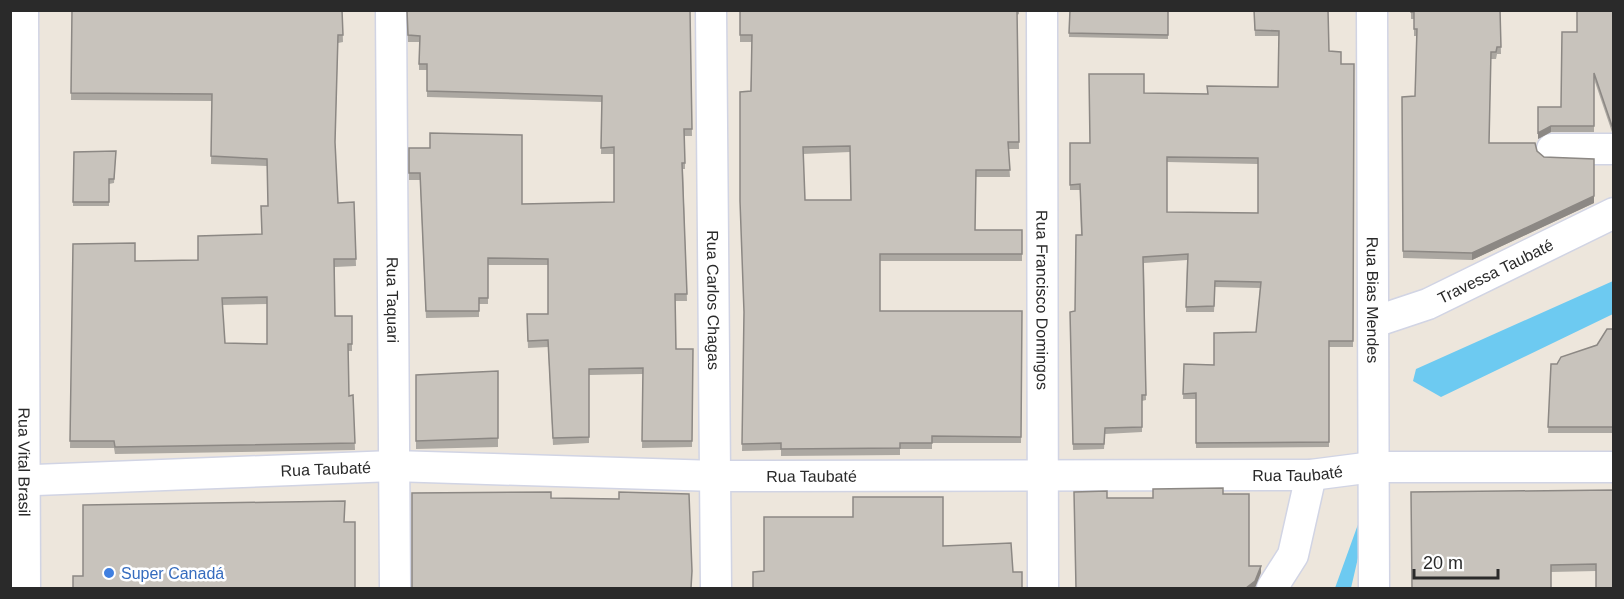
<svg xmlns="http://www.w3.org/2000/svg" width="1624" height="599" viewBox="0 0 1624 599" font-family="Helvetica,sans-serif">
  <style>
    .water { fill: #6dcaf1 }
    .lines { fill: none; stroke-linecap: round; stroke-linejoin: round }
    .minor-casing { stroke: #d1d4e4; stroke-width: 33 }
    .minor { stroke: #fff; stroke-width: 30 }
    .wall { fill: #aca8a2; fill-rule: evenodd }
    .shaded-wall { fill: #8c8884 }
    .building { fill: #c8c3bc; stroke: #8c8884; stroke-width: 1.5; fill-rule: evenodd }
    .shop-dot { fill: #3f7fe0; stroke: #fff; stroke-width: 2 }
    .labels { text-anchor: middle; stroke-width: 5; stroke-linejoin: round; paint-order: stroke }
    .street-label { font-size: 16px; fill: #2a2a2a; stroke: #fff }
    .shop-label { font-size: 16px; fill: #366cbe; stroke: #fff; text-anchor: start }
  </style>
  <rect width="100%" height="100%" fill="#ede6dc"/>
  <path class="water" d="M1613 281V314L1441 397 1413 381 1416 369Z
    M1361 516V545L1351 588H1335Z"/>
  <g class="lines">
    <defs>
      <g id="minor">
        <path id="s1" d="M23 10 25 588"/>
        <path id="s2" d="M391 10 395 588"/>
        <path id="s3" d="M711 10 716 588"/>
        <path id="s4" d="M1042 10 1043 588"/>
        <path id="s5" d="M1372 10 1374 588"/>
        <path d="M1552 149H1614"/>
        <path id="s6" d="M1374 322 1428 304 1614 213"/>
        <path id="s7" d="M10 481 393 466 716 476 1311 475 1373 467H1614"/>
        <path d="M1272 588 1293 555 1311 475"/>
      </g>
    </defs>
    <use href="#minor" class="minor-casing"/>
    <use href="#minor" class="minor"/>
  </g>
  <path class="wall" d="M72 10H342L343 42 338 43 335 145 338 203 354 202 356 266 335 267V316H352V351H348L349 396 353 395 355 450 115 454 114 448H70L73 244 135 261 198 260 262 234 268 206 267 166 211 164 212 101 71 100ZM267 304V344L225 343 222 305Z
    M407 10H690L692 136H685V169H683L687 301H675L676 349H693L692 447 642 448 643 374 589 375V443L553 445 548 347 528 348 527 321 548 314V265H488V304H479V317L426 318 420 180H409V148L522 204 614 202V154H601L602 102 427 97V70H419V42H408Z
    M740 10H1019V14L1017 15 1019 149H1008L1010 177H976L975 230H1022V261H880V311H1022L1021 443H932V449H900V455L781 456V450L742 451 744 317 752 42H740ZM850 152 851 200H805L803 154Z
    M1070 10H1168V39L1069 37Z
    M1254 10 1328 39 1329 51 1341 64H1354L1353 347H1329V447L1196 448V399H1183L1184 364 1214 365 1256 332 1260 288 1215 287 1214 312H1186L1187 260 1144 263 1146 400 1142 401V432L1105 434 1104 449 1073 450 1070 312 1075 311 1081 235 1080 190H1070V143H1090L1144 93 1207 94V86L1278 87 1279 36H1255ZM1167 162 1258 164V213L1167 212Z
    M1411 10H1500L1501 54H1497L1496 59H1491L1489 143 1537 151 1544 157 1594 159V203L1472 260 1403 258 1402 97 1415 96 1417 36H1414V19H1411Z
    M1614 10V132H1612L1594 79V132H1551L1538 139 1561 107 1577 32Z
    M116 151 114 183 109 184V206H73L74 152Z
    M1614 329V433H1548L1551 364H1557L1597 345Z
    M498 371V447L416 449V375Z
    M1614 490 1596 571 1551 572 1412 588Z"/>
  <path class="shaded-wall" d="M1551 126V132L1538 139V133Z
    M1594 196V203L1472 260V253Z
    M1261 566V573L1255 588H1246Z"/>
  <path class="building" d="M72 10H342L343 35H338L335 142 338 203 354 202 356 259H334L335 316H352V344H348L349 396 353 395 355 443 115 447 114 441H70L73 244 135 243V261L198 260V236L262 234 261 206H268L267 159 211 156 212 94 71 93ZM267 297V344L225 343 222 298Z
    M407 10H690L692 129H684L685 163H682L687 294H675L676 349H693L692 441H642L643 368 589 369V437L553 438 548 340 528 341 527 314H548V259L488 258V298H479V311H426L420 173H409V148H430V133L522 135V204L614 202V147L601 148 602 96 427 91V64H419L420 36 408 35Z
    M740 10H1017L1019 142H1008L1010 170H976L975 230H1022V254H880V311H1022L1021 437 932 436V443H900V448L781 449V443L742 444 744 312 740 201V92L751 91 752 35H740ZM850 146 851 200H805L803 147Z
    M1070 10H1168V35L1069 33Z
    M1254 10H1328L1329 51 1341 52V64H1354L1353 341H1329V442L1196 443V393L1183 394 1184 364 1214 365V333L1256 332 1261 282 1215 281 1214 306 1186 307 1188 254 1143 257 1146 395H1142V427L1105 428 1104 444H1073L1070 312 1075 311 1076 235H1082L1080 184 1070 185V143H1090L1089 74H1144V93L1208 94 1207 86 1278 87 1279 31 1255 30ZM1167 157 1258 158V213L1167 212Z
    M1411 10H1500L1501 47H1497L1496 52H1491L1489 143H1535L1537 151 1544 157 1594 159V196L1472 253 1403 251 1402 97 1415 96 1417 29H1414V12H1411Z
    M1577 10H1614V126H1612L1594 73V126H1551L1538 133V107H1561L1562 32H1577Z
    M116 151 114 179H109V202H73L74 152Z
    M1607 329H1614V427H1548L1551 364H1557L1561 357 1597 345Z
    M498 371V438L416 441V375Z
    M1223 488V494H1249V566H1261L1255 581 1246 588H1076L1074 492 1107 491V498H1153V489Z
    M1614 490V588H1596V564L1551 565V588H1412L1411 492Z
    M551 492V498L619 499V492L689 494 692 571 691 588H412V493Z
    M853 497H943V546L1011 543 1013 572H1022V588H753V572L764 571V517H853Z
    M345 501 344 522H355V588H73V576H83V505Z"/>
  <circle class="shop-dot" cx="109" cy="573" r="6"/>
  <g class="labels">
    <g class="street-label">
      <text dy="6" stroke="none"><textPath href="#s6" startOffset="132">Travessa Taubaté</textPath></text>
      <text dy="6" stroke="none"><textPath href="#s3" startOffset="290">Rua Carlos Chagas</textPath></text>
      <text dy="6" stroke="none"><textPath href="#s2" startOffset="290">Rua Taquari</textPath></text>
      <text dy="6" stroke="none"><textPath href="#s4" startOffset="290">Rua Francisco Domingos</textPath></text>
      <text dy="6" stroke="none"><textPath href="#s5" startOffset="290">Rua Bias Mendes</textPath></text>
      <text dy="6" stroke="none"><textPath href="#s1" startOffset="452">Rua Vital Brasil</textPath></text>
      <text dy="6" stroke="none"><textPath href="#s7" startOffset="316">Rua Taubaté</textPath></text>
      <text dy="6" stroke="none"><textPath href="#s7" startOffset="1288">Rua Taubaté</textPath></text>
      <text dy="6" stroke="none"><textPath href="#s7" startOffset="802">Rua Taubaté</textPath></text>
    </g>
    <g class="shop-label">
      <text x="121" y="579">Super Canadá</text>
    </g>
  </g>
  <rect width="1624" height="599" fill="none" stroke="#2a2a2a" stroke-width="24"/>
  <path d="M1414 569v9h84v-9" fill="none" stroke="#2a2a2a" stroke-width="3"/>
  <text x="1423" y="569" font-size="18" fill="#2a2a2a" stroke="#ffffff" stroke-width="4.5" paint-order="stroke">20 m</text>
</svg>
